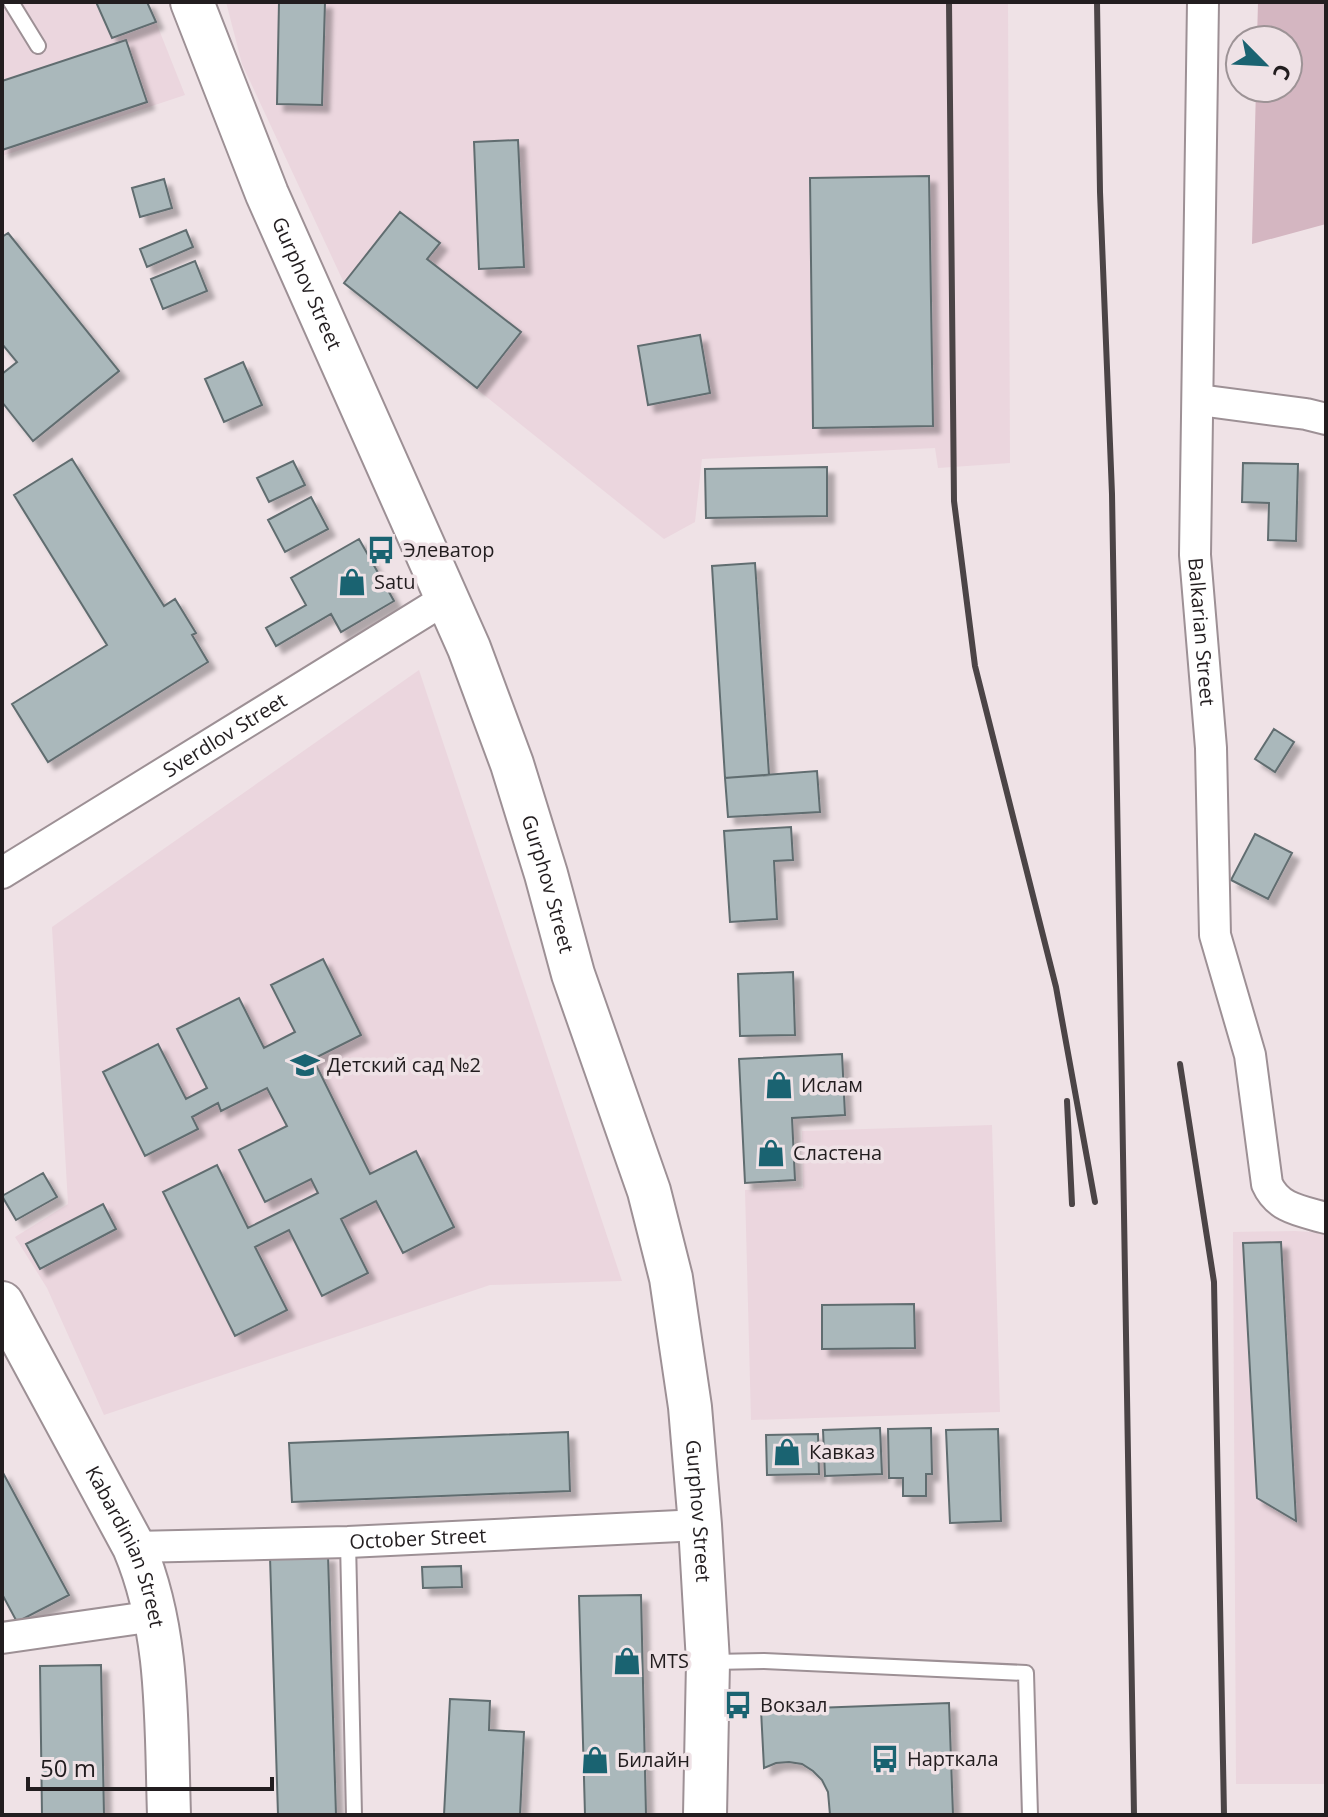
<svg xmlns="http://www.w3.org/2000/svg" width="1328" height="1817" viewBox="0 0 1328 1817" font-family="'Open Sans',sans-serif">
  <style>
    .built { fill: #ebd6de }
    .green { fill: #d4b6c1 }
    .building { fill: #aab8bb; stroke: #616d70; stroke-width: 2; filter: url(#shadow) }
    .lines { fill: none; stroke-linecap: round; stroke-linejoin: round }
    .lane-casing { stroke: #9d9095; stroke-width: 18 }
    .street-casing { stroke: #9d9095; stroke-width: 34 }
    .secondary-casing { stroke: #9d9095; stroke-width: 46 }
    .lane { stroke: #fff; stroke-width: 14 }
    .street { stroke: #fff; stroke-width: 30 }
    .secondary { stroke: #fff; stroke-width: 42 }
    .rail { stroke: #4b4446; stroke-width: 6 }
    .labels { text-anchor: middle; stroke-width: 7; stroke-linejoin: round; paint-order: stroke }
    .street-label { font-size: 20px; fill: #221d1f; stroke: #efe2e6 }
    .poi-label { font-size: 20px; fill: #221d1f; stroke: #efe2e6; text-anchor: start }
  </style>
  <defs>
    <filter id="shadow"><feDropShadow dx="7" dy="7" stdDeviation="2" flood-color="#0004"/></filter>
  </defs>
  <rect width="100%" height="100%" fill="#efe2e6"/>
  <path class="built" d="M2 2H148L185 95 2 156Z
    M226 2H1008L1010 463 938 468 935 448 702 459 695 522 664 539 344 283 242 64Z
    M419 670 622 1281 490 1285 104 1415 47 1288 15 1237 68 1204 52 927Z
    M992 1125 1000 1412 751 1420 745 1190 803 1188 802 1131Z
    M1295 1231 1326 1233V1784H1236L1233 1232Z"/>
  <path class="green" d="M1258 2H1326V224L1252 244 1256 88H1288V40H1257Z"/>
  <path class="building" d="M96 2H147L156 22 112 38Z
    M279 2H325L322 105 277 104Z
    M126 40 147 102 2 150V81Z
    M518 140 524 267 479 269 474 142Z
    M929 176 933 426 813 428 810 178Z
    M164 179 172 208 140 217 132 188Z
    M400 212 440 243 427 259 521 332 477 388 344 283Z
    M186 230 193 247 147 267 140 249Z
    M8 233 119 371 33 441 2 402V374L17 362 2 344V237Z
    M195 261 207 291 163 309 151 279Z
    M700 335 710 393 648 405 638 346Z
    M243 362 262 405 224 422 205 379Z
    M72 459 164 606 175 599 196 633 192 635 208 662 48 762 12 704 107 645 14 495Z
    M293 461 305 485 269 502 257 478Z
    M1243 463 1298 464 1296 541 1268 540 1269 503 1242 502Z
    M827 467V516L706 518 705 469Z
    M311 497 328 529 285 552 268 520Z
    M359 539 394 601 341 632 331 614 276 646 266 628 306 605 291 578Z
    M755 563 769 775 725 778 712 566Z
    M1274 729 1294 742 1275 772 1255 759Z
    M817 771 820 812 728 817 725 778Z
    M791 827 793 860 774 861 777 919 730 922 724 831Z
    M1255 834 1292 853 1268 899 1231 880Z
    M323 959 361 1035 313 1059 370 1174 416 1151 454 1227 403 1253 376 1201 341 1219 368 1273 322 1296 289 1230 255 1247 287 1310 235 1336 163 1192 217 1165 248 1228 318 1193 311 1179 265 1202 239 1150 287 1126 267 1088 221 1111 218 1103 192 1117 198 1129 145 1156 103 1072 158 1044 186 1099 207 1088 177 1029 239 998 264 1048 295 1032 271 985Z
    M793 972 795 1035 740 1036 738 974Z
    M842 1054 845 1115 792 1118 795 1180 745 1183 739 1059Z
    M43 1173 57 1197 16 1220 2 1196Z
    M103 1204 116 1229 40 1269 26 1244Z
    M1281 1242 1296 1521 1257 1498 1243 1243Z
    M914 1304 915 1348 822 1349V1305Z
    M880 1428 882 1474 825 1476 823 1430Z
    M931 1428 932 1474H926V1496H903V1478H889L888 1429Z
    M998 1429 1001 1521 950 1523 946 1430Z
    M568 1432 570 1491 292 1502 289 1443Z
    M818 1434 819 1474 767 1475 766 1435Z
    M2 1471 69 1595 17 1622 2 1594Z
    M328 1555 336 1815H278L270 1557Z
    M461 1566 462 1587 423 1588 422 1567Z
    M641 1595 646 1815H585L579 1596Z
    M101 1665 104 1815H42L40 1666Z
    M450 1699 490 1701 489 1730 524 1732 520 1815H444Z
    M949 1703 953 1815H830L828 1792 822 1780 813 1771 802 1764 789 1762 776 1763 764 1768 761 1710Z"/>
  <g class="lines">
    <defs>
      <path id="lane" d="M11 2 38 46
        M348 1542 354 1815
        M712 1662 764 1661 1026 1673 1030 1815"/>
      <g id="street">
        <path id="s1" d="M1203 2 1195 555 1211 748 1215 935 1250 1055 1267 1184C1278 1209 1302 1211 1326 1218"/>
        <path d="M1199 400 1306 414 1326 419"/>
        <path id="s2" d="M2 873 447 598"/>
        <path id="s3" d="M134 1547 348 1542 700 1525"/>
        <path d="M2 1638 155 1616"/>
      </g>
      <g id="secondary">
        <path id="s4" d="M192 2 267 194 469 648 512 764 546 874 573 974 649 1191 671 1278 690 1407 700 1525 708 1662 705 1815"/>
        <path id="s5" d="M2 1303 134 1547C170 1632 166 1725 169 1815"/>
      </g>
    </defs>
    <use href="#lane" class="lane-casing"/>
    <use href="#street" class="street-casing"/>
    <use href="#secondary" class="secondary-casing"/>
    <use href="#lane" class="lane"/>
    <use href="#street" class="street"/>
    <use href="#secondary" class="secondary"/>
    <path class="rail" d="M949 2 954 501 975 666 1056 987 1095 1202
      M1097 2 1100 192 1112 494 1134 1815
      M1180 1064 1214 1282 1224 1815
      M1067 1101 1072 1204"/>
  </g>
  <defs>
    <symbol id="bus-bare" viewBox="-9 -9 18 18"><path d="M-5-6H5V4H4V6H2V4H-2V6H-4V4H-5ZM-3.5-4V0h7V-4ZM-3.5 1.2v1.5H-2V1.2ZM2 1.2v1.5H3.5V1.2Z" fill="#1a6371" stroke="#efe2e6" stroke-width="2.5" paint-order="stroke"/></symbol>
    <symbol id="shop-bare" viewBox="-9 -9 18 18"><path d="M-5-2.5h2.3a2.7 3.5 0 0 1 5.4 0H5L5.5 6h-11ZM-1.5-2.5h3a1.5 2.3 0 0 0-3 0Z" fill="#1a6371" stroke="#efe2e6" stroke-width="2.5" paint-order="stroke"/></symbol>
    <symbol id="school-bare" viewBox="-9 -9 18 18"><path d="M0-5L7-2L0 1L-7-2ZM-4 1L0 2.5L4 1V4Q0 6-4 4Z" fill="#1a6371" stroke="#efe2e6" stroke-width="2.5" paint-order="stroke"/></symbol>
  </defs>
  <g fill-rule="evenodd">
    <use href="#bus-bare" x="361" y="530" width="40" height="40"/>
    <use href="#shop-bare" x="332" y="562" width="40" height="40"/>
    <use href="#school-bare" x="285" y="1045" width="40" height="40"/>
    <use href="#shop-bare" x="759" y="1065" width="40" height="40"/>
    <use href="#shop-bare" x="751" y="1133" width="40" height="40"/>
    <use href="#shop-bare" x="767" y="1432" width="40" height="40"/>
    <use href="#shop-bare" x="607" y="1641" width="40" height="40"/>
    <use href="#bus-bare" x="718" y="1685" width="40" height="40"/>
    <use href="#bus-bare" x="865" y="1739" width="40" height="40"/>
    <use href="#shop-bare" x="575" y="1740" width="40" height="40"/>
  </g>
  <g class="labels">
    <g class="street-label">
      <text dy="7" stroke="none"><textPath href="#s4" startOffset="304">Gurphov Street</textPath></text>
      <text dy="7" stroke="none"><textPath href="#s1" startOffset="630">Balkarian Street</textPath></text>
      <text dy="7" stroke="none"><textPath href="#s2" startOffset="262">Sverdlov Street</textPath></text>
      <text dy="7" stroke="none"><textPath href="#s4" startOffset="952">Gurphov Street</textPath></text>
      <text dy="7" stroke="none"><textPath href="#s4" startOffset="1600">Gurphov Street</textPath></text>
      <text dy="7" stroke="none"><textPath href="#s3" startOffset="284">October Street</textPath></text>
      <text dy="7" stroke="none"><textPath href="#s5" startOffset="274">Kabardinian Street</textPath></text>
    </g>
    <g class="poi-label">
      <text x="403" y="557">Элеватор</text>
      <text x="374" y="589">Satu</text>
      <text x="327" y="1072">Детский сад №2</text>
      <text x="801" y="1092">Ислам</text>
      <text x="793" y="1160">Сластена</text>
      <text x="809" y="1459">Кавказ</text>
      <text x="649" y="1668">MTS</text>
      <text x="760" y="1712">Вокзал</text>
      <text x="907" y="1766">Нарткала</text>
      <text x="617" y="1767">Билайн</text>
    </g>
  </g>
  <rect width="1328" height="1817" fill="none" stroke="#221d1f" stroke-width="8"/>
  <g transform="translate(1264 64) rotate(114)"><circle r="38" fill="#efe2e6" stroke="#9d9396" stroke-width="2"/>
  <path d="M0-6L14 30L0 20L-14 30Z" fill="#1a6371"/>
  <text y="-12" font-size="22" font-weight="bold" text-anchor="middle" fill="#221d1f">С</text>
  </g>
  <path d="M28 1777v12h244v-12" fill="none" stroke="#221d1f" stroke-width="4"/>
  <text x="40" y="1777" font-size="24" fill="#221d1f" stroke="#efe2e6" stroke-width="6" paint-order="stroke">50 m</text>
</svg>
